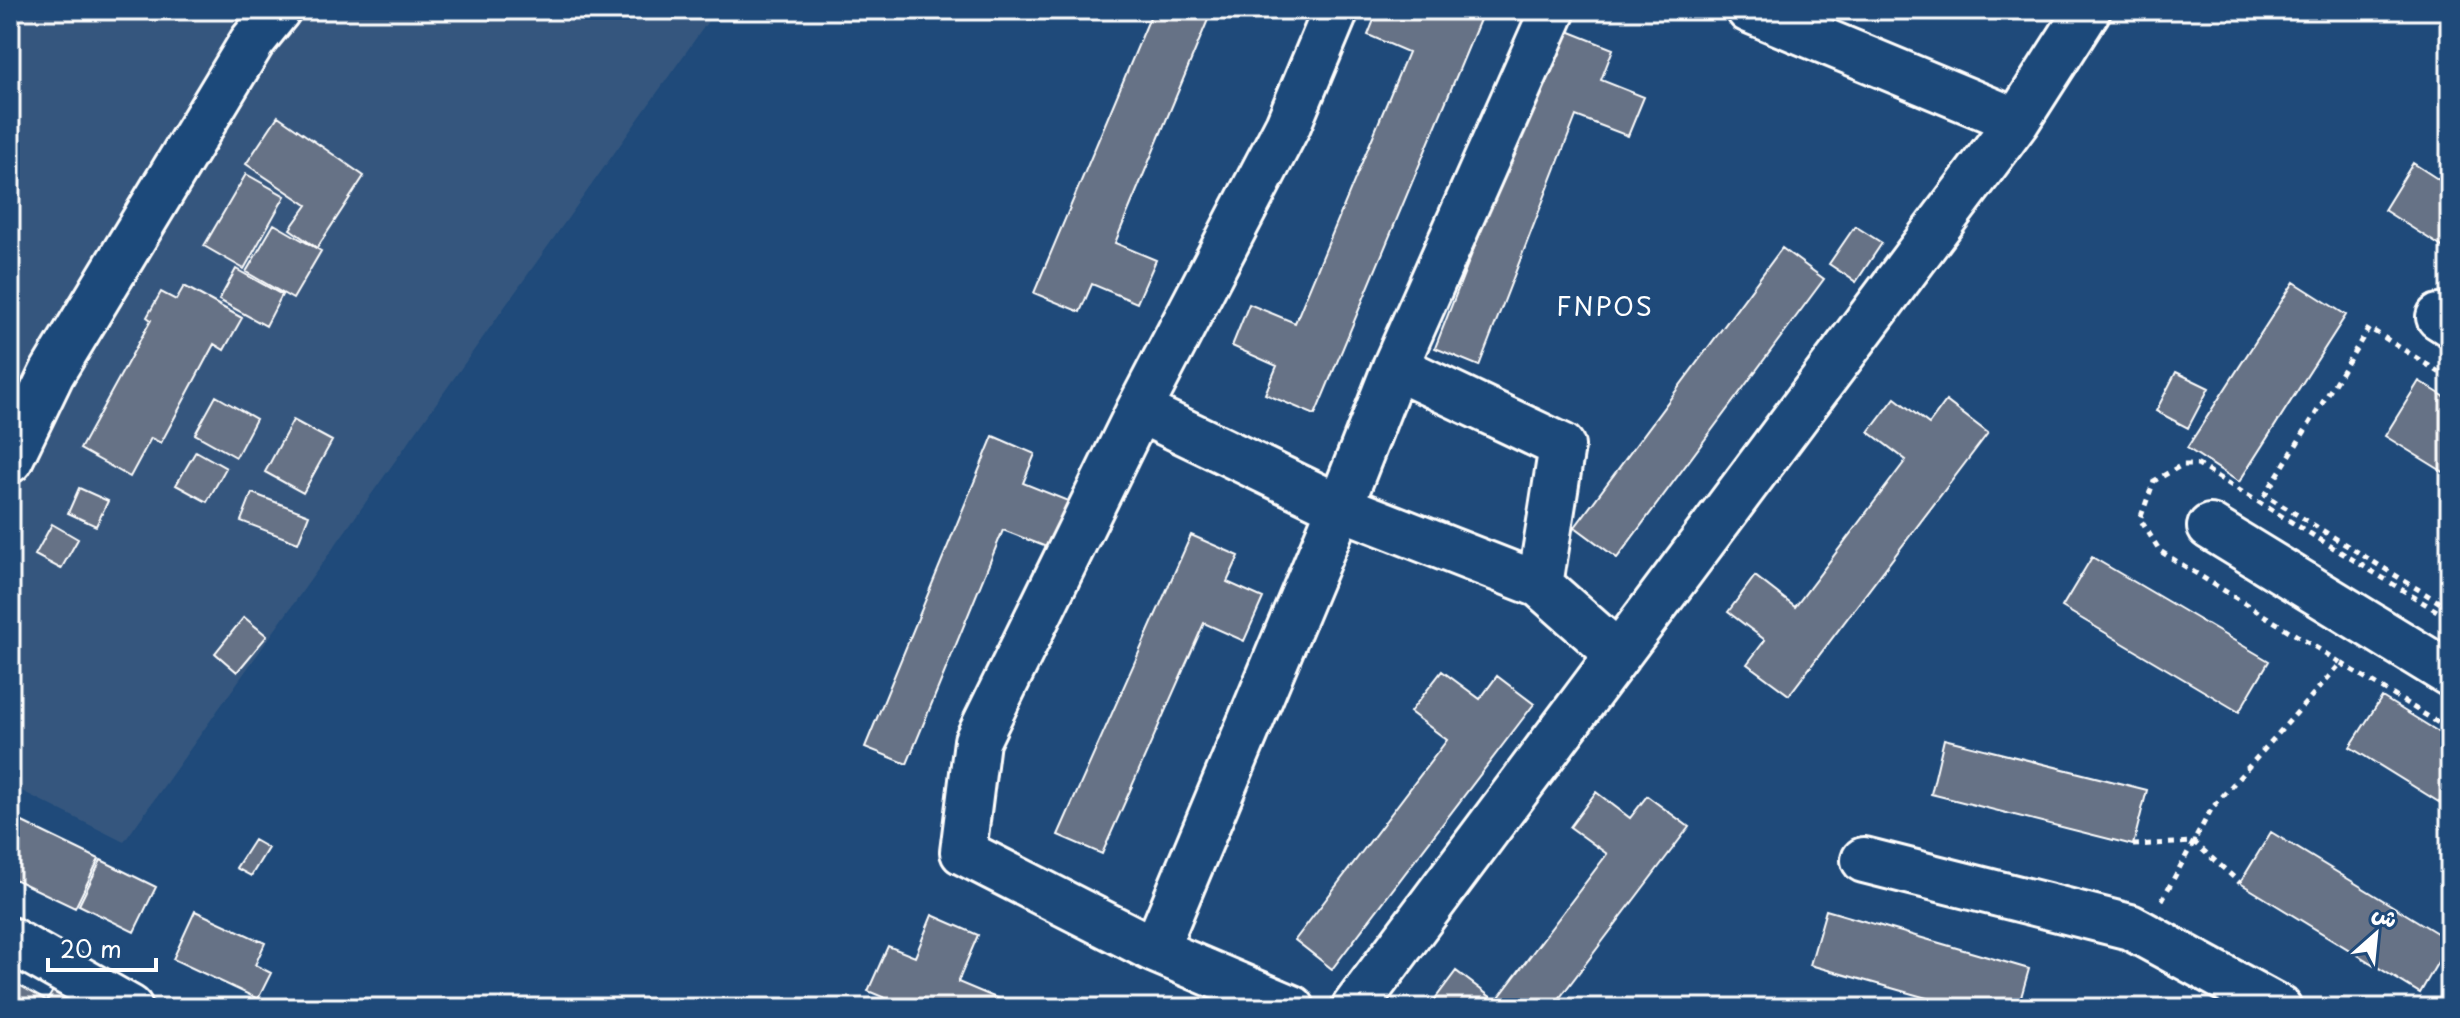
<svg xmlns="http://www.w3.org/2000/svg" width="2460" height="1018" viewBox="0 0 2460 1018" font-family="'Playpen Sans','Playpen Sans Arabic',sans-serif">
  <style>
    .built { fill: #34567e }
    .building { fill: #667286; stroke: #fff; stroke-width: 2 }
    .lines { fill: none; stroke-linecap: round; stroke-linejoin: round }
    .minor-casing { stroke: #fff; stroke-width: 50 }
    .path { stroke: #fff; stroke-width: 5; stroke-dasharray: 6 6; stroke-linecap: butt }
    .minor { stroke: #1f4a7a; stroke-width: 44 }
    .labels { text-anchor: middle; stroke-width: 6; stroke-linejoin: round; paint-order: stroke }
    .neighbourhood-label { font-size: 26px; letter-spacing: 2px; fill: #fff; stroke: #1f4a7a }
  </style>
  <rect width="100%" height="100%" fill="#1f4a7a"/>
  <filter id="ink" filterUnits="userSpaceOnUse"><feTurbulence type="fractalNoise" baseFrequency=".0125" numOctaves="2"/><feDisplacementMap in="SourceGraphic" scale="16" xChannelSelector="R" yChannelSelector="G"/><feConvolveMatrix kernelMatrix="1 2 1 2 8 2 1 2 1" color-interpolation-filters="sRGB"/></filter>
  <g filter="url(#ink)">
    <path class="built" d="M19 10H716L124 842 10 785V21Z"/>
    <path class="building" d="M1153 10H1212L1115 243 1156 260 1137 303 1092 284 1080 312 1034 293Z
      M1378 10H1484L1315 415 1265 394 1277 366 1232 346 1249 304 1295 323 1408 52 1368 35Z
      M1560 28 1613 49 1601 80 1644 97 1628 136 1576 116 1479 366 1435 348Z
      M278 116 364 176 317 248 290 229 307 205 246 164Z
      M2413 163 2450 187V252L2384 210Z
      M246 174 285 196 244 269 204 246Z
      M274 224 321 251 293 299 246 272Z
      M1855 226 1882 243 1856 282 1829 264Z
      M1782 248 1824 279 1617 558 1575 527Z
      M236 269 282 295 266 326 219 300Z
      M2294 282 2346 315 2239 482 2187 448Z
      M184 286 242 318 224 350 214 344 161 443 151 438 130 477 80 449 151 320 147 317 161 292 176 300Z
      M2176 372 2209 388 2188 428 2156 411Z
      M2419 381 2450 400V476L2385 436Z
      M216 396 256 419 236 457 195 434Z
      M1895 398 1929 424 1946 401 1988 433 1789 695 1747 664 1765 640 1728 612 1755 576 1795 607 1906 460 1869 432Z
      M293 420 332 441 303 493 265 472Z
      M993 436 1035 454 1023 483 1068 501 1049 548 1003 530 907 764 865 747Z
      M196 451 226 468 207 502 176 485Z
      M79 488 108 501 96 526 68 513Z
      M252 493 309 515 298 543 241 521Z
      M52 524 78 539 61 569 35 555Z
      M1191 535 1239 556 1227 582 1263 598 1244 641 1204 623 1102 854 1058 835Z
      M2092 557 2269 661 2239 712 2062 607Z
      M244 617 267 636 237 672 215 653Z
      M1442 671 1480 699 1497 676 1534 704 1332 969 1295 940 1447 740 1410 712Z
      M2382 697 2450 739V809L2350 747Z
      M1944 739 2147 790 2133 845 1931 794Z
      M1596 792 1630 818 1647 796 1689 827 1552 1008 1429 1007 1456 971 1496 1001 1607 854 1570 827Z
      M10 816 99 859 75 908 10 877Z
      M2271 832 2450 941 2420 993 2240 883Z
      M254 840 268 848 251 876 236 868Z
      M101 860 156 887 134 932 79 905Z
      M1826 910 2029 969 2018 1008H1962L1810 965Z
      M195 911 265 943 255 965 271 973 258 999 173 959Z
      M932 915 978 935 958 982 1020 1008H909L868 991 888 946 915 957Z
      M10 980 47 1001 55 987 92 1008H10Z"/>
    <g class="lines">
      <defs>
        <path id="minor" d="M1336 10 1288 125 1139 410 1340 507 1540 585 1562 446 1395 367 1553 10
          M1749 10 2017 121 2088 10
          M2439 317 2450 324
          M1139 410 977 741 963 852 1155 950
          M10 460 52 373 252 42 278 10
          M2210 527 2450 674
          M1540 585 1618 654
          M1864 860 2130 927 2279 1008
          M10 940 130 1008
          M1292 1008 1155 950 1340 507 1395 367
          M1354 1008 2017 121"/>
      </defs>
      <use href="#minor" class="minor-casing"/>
      <path class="path" d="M2450 379 2369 328 2265 495 2450 609
        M2341 663 2450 730
        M2133 845 2194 842 2240 883
        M2162 900 2212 808 2341 663 2160 551 2140 519 2154 481 2182 465H2198L2450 619
        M1952 1008 1953 1005"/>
      <use href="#minor" class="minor"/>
    </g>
  </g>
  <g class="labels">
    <g class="neighbourhood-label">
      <text x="1605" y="316">FNPOS</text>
    </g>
  </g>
  <rect width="2460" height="1018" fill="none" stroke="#1f4a7a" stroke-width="40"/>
  <rect x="20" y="20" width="2420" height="978" fill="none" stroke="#fff" stroke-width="3" filter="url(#ink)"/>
  <g transform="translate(2376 934) rotate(27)" stroke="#1f4a7a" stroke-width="6" paint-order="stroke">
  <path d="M0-6L14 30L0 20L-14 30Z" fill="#ffffff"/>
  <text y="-12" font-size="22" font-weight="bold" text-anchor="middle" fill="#ffffff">ش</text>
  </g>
  <path d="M48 958v12h108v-12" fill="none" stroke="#ffffff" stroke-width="4"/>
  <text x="60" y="958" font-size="24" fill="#ffffff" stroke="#1f4a7a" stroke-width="6" paint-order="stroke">20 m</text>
</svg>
